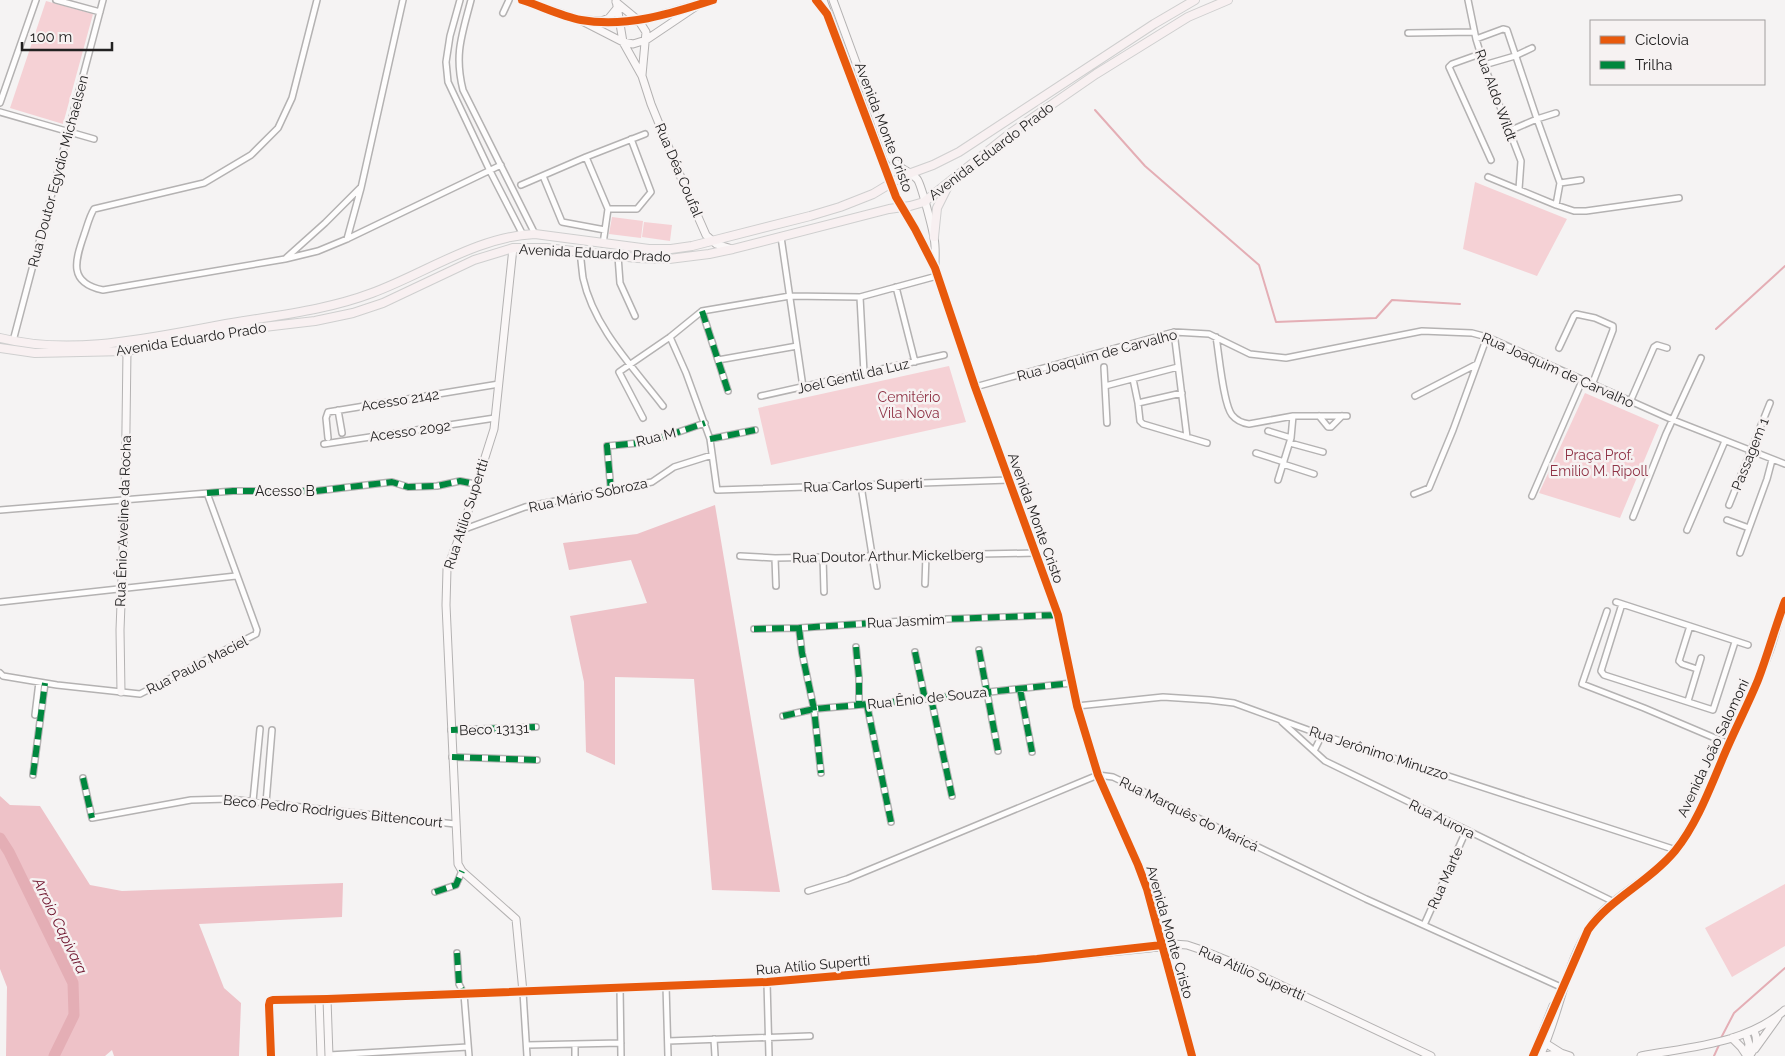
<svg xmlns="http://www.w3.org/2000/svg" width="1785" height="1056" viewBox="0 0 1785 1056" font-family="Raleway,sans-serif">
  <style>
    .green { fill: #f5d1d5 }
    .forest { fill: #eec2c8 }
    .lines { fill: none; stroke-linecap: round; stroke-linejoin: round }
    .stream { stroke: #e4aeb5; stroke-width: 2 }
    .river { stroke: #e4aeb5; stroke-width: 11 }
    .street-casing { stroke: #b4b2b2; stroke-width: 8 }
    .secondary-casing { stroke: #b4b2b2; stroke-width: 9 }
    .primary-casing { stroke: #cfcfcf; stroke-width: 10 }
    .street { stroke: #fefdfd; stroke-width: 5 }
    .secondary { stroke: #faf7f7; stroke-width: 7 }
    .primary { stroke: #f8f0f1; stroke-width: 8 }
    .quiet { stroke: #00873e; stroke-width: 6; stroke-dasharray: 12 6; stroke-linecap: butt }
    .cycleway-casing { stroke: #f6f2f2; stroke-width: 11 }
    .cycleway { stroke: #e8590c; stroke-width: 8 }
    .labels { text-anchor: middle; stroke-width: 5; stroke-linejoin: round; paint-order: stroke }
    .street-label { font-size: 14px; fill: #222121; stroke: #f6f2f2 }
    .park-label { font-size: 14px; fill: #8f3346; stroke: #f6f2f2 }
    .water-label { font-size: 15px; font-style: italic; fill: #6c102a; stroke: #f6f2f2 }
  </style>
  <rect width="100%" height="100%" fill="#f5f3f3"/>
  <path class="green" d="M46 1 93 14 63 124 10 108Z
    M1475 182 1567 219 1537 276 1463 249Z
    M612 217 643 221 641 238 609 234Z
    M644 222 672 225 670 241 642 237Z
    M949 366 966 422 771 465 758 408Z
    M1585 393 1659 425 1620 518 1539 493Z
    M1785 884V946L1732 977 1705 928Z"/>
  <path class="forest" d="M715 505 780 892 712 890 694 679 615 677V765L586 752 584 682 570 616 647 603 631 560 569 570 563 543 637 534Z
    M0 796 10 805 40 806 90 885 122 891 343 883 342 917 199 924 224 988 241 1003 239 1056H114L112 1050 105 1056H6L7 987 0 969Z"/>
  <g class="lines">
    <path class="stream" d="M1095 110 1145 166 1259 265 1276 322 1376 318 1392 300 1460 304
      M1716 329 1785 266
      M1721 1038 1734 1013 1785 968
      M1714 1056 1719 1045"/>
    <path class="river" d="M0 838 9 852 73 983 74 1015 54 1056"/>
    <defs>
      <path id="street" d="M56 0 100 12
        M317 0 292 98 278 128 251 155 204 183 94 209C89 217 87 227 84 235 75 261 68 283 103 290L285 259 318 251 347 239 501 165
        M460 0 450 36 446 62 448 82 490 171 523 235
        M471 0C462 35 454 54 463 90L535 234
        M1468 0 1476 39 1484 65 1521 161 1519 189
        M503 13 509 0
        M1408 33 1474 32
        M1476 39 1503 29 1507 30 1537 119 1560 183 1556 205
        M1480 54 1452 64 1449 67 1491 160
        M1484 65 1515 56 1532 48
        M0 103 36 0
        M0 112 94 139
        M1509 131 1537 119 1556 113
        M543 176 562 222 605 230
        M1488 177 1556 205 1574 211H1586L1679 198
        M1560 183 1581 180
        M521 185 586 157
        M608 209H637L651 192 631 139
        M781 237 803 387
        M347 239 361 188 403 0
        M603 244 608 209 586 157 645 134
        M580 251C581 260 582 270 583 278 594 328 633 367 663 406
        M618 256 620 283 635 316
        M286 258 325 223 360 188
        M896 287 915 362
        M860 297 864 373
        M702 311 728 391
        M1174 332 1187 437
        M670 337 686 373 710 439 717 490 1009 480
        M1216 337C1219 353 1223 404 1232 415 1236 420 1242 423 1249 424L1293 416H1347
        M13 341 103 0
        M1559 348 1574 316 1576 314 1595 318 1613 326V330L1592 385
        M718 360 797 346
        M1104 367 1107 423
        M1133 379 1138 403 1182 393
        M1105 386 1178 367
        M975 387 1174 332 1209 334 1250 354 1286 358 1422 331 1472 333 1487 337 1673 420 1785 464
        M761 396 944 355
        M1415 396 1477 364
        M1630 402 1654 347 1657 345 1667 348
        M1138 403 1140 421 1143 424 1207 443
        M338 410 342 433
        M1319 416 1328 427H1331L1342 416
        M643 418 619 372 670 337 702 311 790 296 860 297 937 276
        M1268 431 1291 438
        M328 438 326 418 328 412 499 384
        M710 439 755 430
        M1290 443 1323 452
        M324 444 495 418
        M1256 453 1284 462
        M1283 464 1314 474
        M1278 480 1291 438 1293 416
        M861 486 877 586
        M611 491 607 446 649 442 705 423
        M1414 494 1429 488 1453 430 1487 337
        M1532 496 1582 381
        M1729 505 1770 403
        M0 510 233 491H316L392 482 408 487 437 486 460 481 475 484
        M1633 517 1666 434 1701 358
        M1727 520 1749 528
        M462 530 525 507 652 482 674 467 712 455
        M1687 530 1725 441
        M1740 553 1767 479 1772 460
        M740 556 775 558 1036 553
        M823 557 824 592
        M775 558 776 586
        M925 584 926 555
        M0 602 236 576
        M1616 602 1748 645
        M1622 604 1601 671 1604 675 1713 710 1735 642
        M1607 611 1582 684 1644 708 1729 744
        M1690 626 1679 661 1682 664 1697 669
        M799 628 802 653 814 709 821 773
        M754 629 799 628 919 620 1058 615
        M856 647 859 678V705
        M979 650 998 751
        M915 652 925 699
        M0 673 3 676 57 685 140 694 256 634 257 630 207 493
        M1020 689 1032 752
        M931 698 952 796
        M1688 701 1701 658
        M867 705 891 822
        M1077 706 1163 697 1209 700 1234 703 1322 735 1676 850
        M35 715 39 682
        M783 716 814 709 925 699 1072 683
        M1282 722 1325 761 1614 902
        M451 730 536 727
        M1314 751 1322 735
        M452 757 537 760
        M33 775 45 683
        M83 778 92 818 191 800 229 799 455 824
        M253 801 260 729
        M266 803 272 730
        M808 891 847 879 1098 775 1113 777 1366 899 1563 988
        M435 892 456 885 462 871
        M1424 925 1466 831
        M457 953 459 984 464 994 469 1056
        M767 982 769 1056
        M666 985 668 1056
        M620 987 621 1056
        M523 992 527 1056
        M714 1039 715 1056
        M668 1041 810 1036
        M575 1044V1056
        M527 1045 621 1043
        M329 1055 468 1047
        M271 1056 269 1005 270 1001 319 999"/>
      <path id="secondary" d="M522 0 580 20 623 42 633 44 646 40 698 5
        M616 0 623 42 642 76 651 104 684 185 706 235 716 244 732 249
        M823 0 896 197 915 229 935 268 975 387 1058 615 1077 706 1098 775 1138 865 1147 889 1192 1056
        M833 0 891 158C899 170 909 170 917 179 921 183 933 230 934 238 936 247 935 257 935 266
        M616 2 639 21 646 32 642 75
        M584 20 621 22 639 21 713 0
        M602 21 609 18 618 7
        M513 248 494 429 462 530 447 569 446 605 458 864 462 871 516 919 523 992
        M121 692 120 630 125 500 127 351
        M327 999 329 1056
        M1746 1034 1749 1044 1747 1056
        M1732 1038 1741 1047 1747 1056
        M1542 1041 1561 1053 1570 1056
        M1755 1049 1778 1017
        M321 1056 319 999 767 982 1037 959 1150 948 1173 944 1187 945 1199 949 1236 964 1431 1056
        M1533 1056 1553 1006
        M1540 1056C1559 1016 1564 971 1587 932 1607 896 1651 882 1675 850 1697 822 1710 788 1724 756 1738 722 1755 689 1768 655 1775 637 1778 619 1785 601
        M1545 1056 1561 1053
        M1641 1056C1689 1047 1746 1044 1785 1010
        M1749 1056C1756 1048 1759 1041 1754 1031"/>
      <path id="primary" d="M934 237 937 208 948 186
        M0 338C76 357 157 336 232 323 279 315 327 310 372 293 424 274 478 236 535 234L649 249H671L692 246 810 216 840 207 873 194 903 176 933 165 959 152 1154 24 1195 0
        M0 348 35 353 127 351 212 333 315 321 353 313 383 303 474 260 513 248H546L637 258 669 259 709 254 733 249 889 209 910 206 924 202 1012 132 1096 74 1188 17 1228 0"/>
    </defs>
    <use href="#street" class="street-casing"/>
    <use href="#secondary" class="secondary-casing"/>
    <use href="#primary" class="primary-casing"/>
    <use href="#street" class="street"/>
    <use href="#secondary" class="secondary"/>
    <use href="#primary" class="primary"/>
    <path class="quiet" d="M702 311 728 391
      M710 439 755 430
      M611 491 607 446 649 442 705 423
      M207 493 233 491H316L392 482 408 487 437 486 460 481 475 484
      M799 628 802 653 814 709 821 773
      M754 629 799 628 919 620 1058 615
      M856 647 859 678V705
      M979 650 998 751
      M915 652 925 699
      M1020 689 1032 752
      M931 698 952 796
      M867 705 891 822
      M783 716 814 709 925 699 1072 683
      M451 730 536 727
      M452 757 537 760
      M33 775 45 683
      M83 778 92 818
      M435 892 456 885 462 871
      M457 953 459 984 464 994"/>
    <defs>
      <path id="cycleway" d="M522 0C541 6 561 16 581 20 626 28 670 14 713 0
        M816 0 827 14 896 197 915 229 935 268 975 387 1058 615 1077 706 1098 775 1138 865 1147 889 1192 1056
        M271 1056 269 1005 270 1001 273 1000 327 999 767 982 1037 959 1162 945
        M1533 1056 1588 930C1611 898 1649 882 1675 851 1696 825 1709 791 1722 760 1733 733 1747 707 1758 680 1768 654 1775 627 1785 601"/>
    </defs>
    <use href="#cycleway" class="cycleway-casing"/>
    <use href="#cycleway" class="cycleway"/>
  </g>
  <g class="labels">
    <g class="street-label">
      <text transform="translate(1496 95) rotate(70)" y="5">Rua Aldo Wildt</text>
      <text transform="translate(884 127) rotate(69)" y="5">Avenida Monte Cristo</text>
      <text transform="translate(991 151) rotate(-37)" y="5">Avenida Eduardo Prado</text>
      <text transform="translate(679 170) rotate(67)" y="5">Rua Déa Coufal</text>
      <text transform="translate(58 171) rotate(-75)" y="5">Rua Doutor Egydio Michaelsen</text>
      <text transform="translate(595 253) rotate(3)" y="5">Avenida Eduardo Prado</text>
      <text transform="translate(191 339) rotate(-9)" y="5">Avenida Eduardo Prado</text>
      <text transform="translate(1097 355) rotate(-15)" y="5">Rua Joaquim de Carvalho</text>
      <text transform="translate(1558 370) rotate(24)" y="5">Rua Joaquim de Carvalho</text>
      <text transform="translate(853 376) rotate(-13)" y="5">Joel Gentil da Luz</text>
      <text transform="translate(400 400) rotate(-9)" y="5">Acesso 2142</text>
      <text transform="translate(410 431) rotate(-8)" y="5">Acesso 2092</text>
      <text transform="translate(656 437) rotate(-14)" y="5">Rua M</text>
      <text transform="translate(1750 454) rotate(-68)" y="5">Passagem 1</text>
      <text transform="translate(863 485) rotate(-2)" y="5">Rua Carlos Superti</text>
      <text x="285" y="496">Acesso B</text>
      <text transform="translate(588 495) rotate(-12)" y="5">Rua Mário Sobroza</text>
      <text transform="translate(466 514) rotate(-72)" y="5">Rua Atílio Supertti</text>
      <text transform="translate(1036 518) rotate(70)" y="5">Avenida Monte Cristo</text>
      <text transform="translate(123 521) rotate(-88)" y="5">Rua Ênio Aveline da Rocha</text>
      <text transform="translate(888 556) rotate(-1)" y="5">Rua Doutor Arthur Mickelberg</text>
      <text transform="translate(906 621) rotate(-3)" y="5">Rua Jasmim</text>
      <text transform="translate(197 665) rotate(-27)" y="5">Rua Paulo Maciel</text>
      <text transform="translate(927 698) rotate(-6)" y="5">Rua Ênio de Souza</text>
      <text transform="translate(494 729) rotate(-2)" y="5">Beco 13131</text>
      <text transform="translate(1713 748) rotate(-65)" y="5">Avenida João Salomoni</text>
      <text transform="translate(1379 753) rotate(18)" y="5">Rua Jerônimo Minuzzo</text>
      <text transform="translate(333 811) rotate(6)" y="5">Beco Pedro Rodrigues Bittencourt</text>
      <text transform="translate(1189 814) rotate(26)" y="5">Rua Marquês do Maricá</text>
      <text transform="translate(1442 819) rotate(26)" y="5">Rua Aurora</text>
      <text transform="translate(1445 878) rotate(-66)" y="5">Rua Marte</text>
      <text transform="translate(1170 932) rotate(74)" y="5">Avenida Monte Cristo</text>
      <text transform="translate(813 965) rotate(-5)" y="5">Rua Atílio Supertti</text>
      <text transform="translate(1252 973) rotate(24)" y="5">Rua Atílio Supertti</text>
    </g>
    <g class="park-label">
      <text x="909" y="402">Cemitério<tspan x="909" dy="16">Vila Nova</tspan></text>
      <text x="1599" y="460">Praça Prof.<tspan x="1599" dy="16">Emilio M. Ripoll</tspan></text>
    </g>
    <g class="water-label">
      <text transform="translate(60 926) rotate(64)" y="5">Arroio Capivara</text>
    </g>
  </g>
  <rect x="1590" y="20" width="175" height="65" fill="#f6f2f2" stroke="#a19e9e"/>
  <rect x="1600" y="36" width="25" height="8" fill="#e8590c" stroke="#a19e9e"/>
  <text x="1635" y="45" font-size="15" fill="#222121">Ciclovia</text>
  <rect x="1600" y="61" width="25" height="8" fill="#00873e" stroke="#a19e9e"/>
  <text x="1635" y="70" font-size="15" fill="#222121">Trilha</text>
  <path d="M22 42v8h90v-8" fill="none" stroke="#222121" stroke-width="2.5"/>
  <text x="30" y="42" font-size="15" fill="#222121" stroke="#f6f2f2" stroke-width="4" paint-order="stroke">100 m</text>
</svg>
